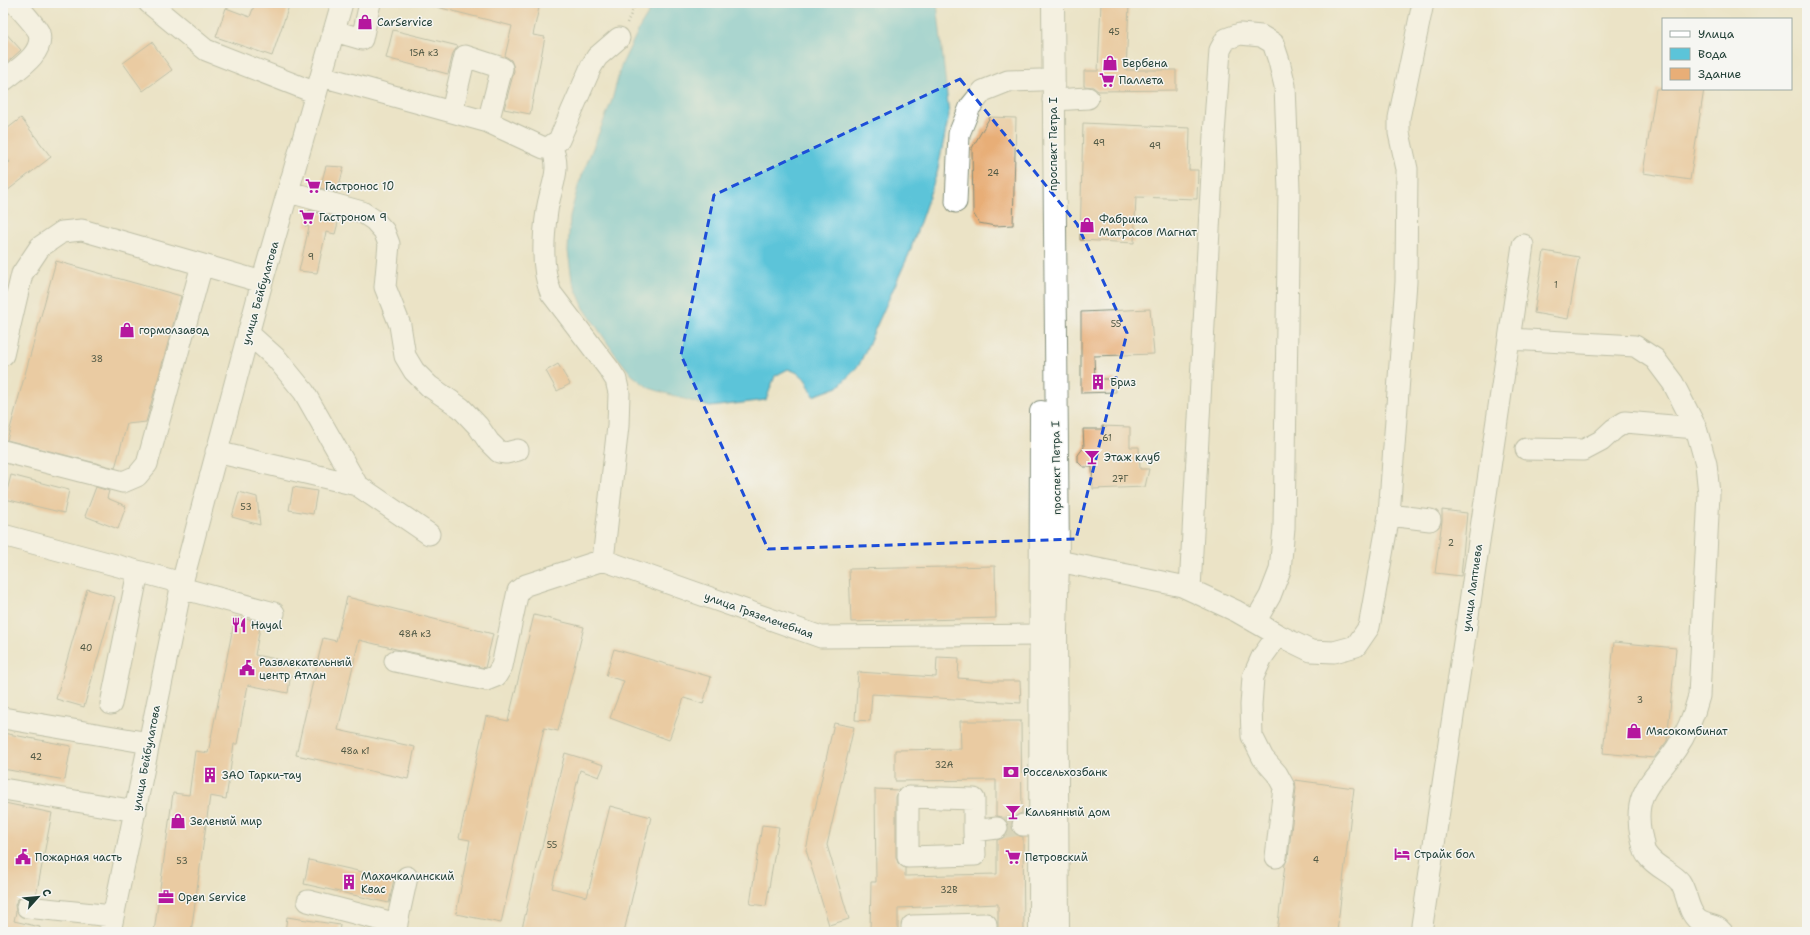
<svg xmlns="http://www.w3.org/2000/svg" width="1810" height="935" viewBox="0 0 1810 935" font-family="'Shantell Sans',sans-serif">
  <style>
    .water { fill: #5cc4d9; stroke: #3e8086 }
    .building { fill: #e8ae77 }
    .lines { fill: none; stroke-linecap: round; stroke-linejoin: round }
    .minor-tunnel { stroke: #c2c2a9; stroke-width: 21; stroke-dasharray: 21 10; stroke-linecap: butt }
    .minor-casing { stroke: #85907d; stroke-width: 23 }
    .major-casing { stroke: #85907d; stroke-width: 24 }
    .path { stroke: #85907d; stroke-width: 2.5; stroke-dasharray: 1 3; stroke-linecap: butt }
    .minor { stroke: #fff; stroke-width: 21 }
    .major { stroke: #fff; stroke-width: 22 }
    .marked { fill: none; stroke: #1d4ed8; stroke-width: 3; stroke-dasharray: 8 5; stroke-linejoin: round }
    .labels { text-anchor: middle; stroke-width: 3; stroke-linejoin: round; paint-order: stroke }
    .number-label { font-size: 9px; fill: #515945 }
    .poi-label { font-size: 11px; fill: #1f3d34; stroke: #f6f6f2; text-anchor: start }
    .street-label { font-size: 11px; fill: #1f3d34; stroke: #f6f6f2 }
  </style>
  <rect width="100%" height="100%" fill="#f6f6f2"/>
  <filter id="ink" filterUnits="userSpaceOnUse"><feTurbulence type="fractalNoise" baseFrequency=".025" numOctaves="2"/><feDisplacementMap in="SourceGraphic" scale="8" xChannelSelector="R" yChannelSelector="G"/><feConvolveMatrix kernelMatrix="1 2 1 2 8 2 1 2 1" color-interpolation-filters="sRGB"/></filter>
  <filter id="wash" filterUnits="userSpaceOnUse"><feTurbulence type="fractalNoise" baseFrequency=".012" numOctaves="4" result="noise"/><feDisplacementMap in="SourceGraphic" scale="16" xChannelSelector="R" yChannelSelector="G"/><feGaussianBlur stdDeviation="0.9" result="paint"/><feColorMatrix in="noise" values="0 0 0 0 0 0 0 0 0 0 0 0 0 0 0 0 0 1.4 0 .05"/><feComposite in="paint" operator="in"/></filter>
  <g filter="url(#wash)">
    <rect width="100%" height="100%" fill="#ebe3c6"/>
    <path class="water" d="M655 3H937L949 115 937 173 909 254 859 365 838 387 813 396C806 379 805 375 788 369L775 376 766 400 710 407 649 388 632 375 615 354 584 308 572 280 568 251 570 216 579 183 612 100 621 66 641 25Z"/>
    <g id="blocks">
      <path class="building" d="M255 3H290L272 56 216 37 226 8 250 17Z
        M437 3H540L533 35 545 37 530 114 504 109 514 71 513 65 511 60 505 56 512 26 437 7Z
        M1101 3 1129 4 1126 70H1176V90L1098 91 1093 87 1084 86V71H1098Z
        M3 30 21 50 3 66Z
        M393 30 458 46 453 53 448 74 386 58Z
        M152 42 172 70 143 91 123 63Z
        M1656 89H1704L1690 180 1643 173Z
        M990 117 1016 118 1013 225 995 226 979 223 973 213 972 148Z
        M21 118 51 157 3 194V167L10 162 3 154V132Z
        M1083 123 1190 128 1189 170H1198L1197 199 1136 197 1134 243 1080 240Z
        M326 166 344 167 337 193 320 188Z
        M309 210 339 219 335 234 326 232 317 273 299 271 309 227 305 226Z
        M1544 251 1579 257 1568 319 1534 313Z
        M56 261 181 296 146 422 127 424 115 468 7 440Z
        M1150 309 1154 354 1094 356 1095 379H1115L1116 392 1081 393V312Z
        M558 364 570 384 557 391 546 371Z
        M1102 426 1130 427V447H1139L1140 469H1149L1145 487 1093 489 1092 467H1083L1078 462V455L1084 447 1083 429H1102Z
        M11 475 69 490 64 513 5 499Z
        M96 487 109 491 107 498 126 506 118 529 85 516Z
        M293 487 317 491 313 514 289 510Z
        M239 492 257 497 260 525 232 517Z
        M1442 510 1467 513 1461 576 1435 573 1442 521Z
        M995 566 996 618 851 622 849 569Z
        M87 589 115 597 84 707 56 699Z
        M347 597 493 634 485 668 396 649 359 640 338 730 415 747 408 779 296 755 323 638 336 641Z
        M534 615 584 627 558 731 544 728 501 923 456 914 470 840 459 838 486 716 508 721Z
        M235 617 261 622 255 655 302 664 290 679 288 693 248 685 237 744H234L226 799 210 796 191 932H154L173 793 189 795 195 751 208 753Z
        M1614 642 1676 648 1667 741 1654 758 1603 753Z
        M614 649 711 677 703 704 684 698 669 740 610 718 624 681 606 676Z
        M937 657 959 658 958 678 992 681H1020L1021 703 872 694 870 721 855 720 858 672 936 677Z
        M960 721H1021L1022 813 1017 815 1013 819 1011 825 1012 831 1017 835 1023 837 1024 932H998V904L898 908V932H870L871 882H876L875 789 899 790 896 797V857L898 863 905 868V876L997 874V840L1005 837 1008 832 1009 827 1006 820 1002 817 996 816V780L895 781V750L961 749Z
        M834 723 854 727 827 845 849 919 829 925 806 850Z
        M3 733 71 746 65 780 3 769Z
        M565 753 604 765 599 777 580 770 552 888 587 897 610 806 651 817 624 932H521Z
        M1295 780 1354 788 1337 932H1277L1285 864 1288 858 1296 788Z
        M5 803 52 813 36 896H22L17 900 15 905 16 912 14 921 40 927 39 932H3V814Z
        M762 825 779 827 766 906 750 904Z
        M309 860 394 879 389 903 304 884Z
        M287 917 340 925 339 932H285Z"/>
    </g>
  </g>
  <g filter="url(#ink)">
    <use href="#blocks" fill-opacity="0" stroke="#85907d" stroke-width="1"/>
    <g class="lines">
      <path class="minor-tunnel" d="M997 828 1023 825"/>
      <defs>
        <path id="minor" d="M149 3 206 50 316 93
          M334 31 362 39 370 3
          M321 76 488 122 544 148 551 146 559 140 591 67 597 57 619 38
          M3 81C16 70 45 54 39 33 37 27 20 9 15 3
          M1053 100 1088 98
          M452 111 465 56 502 68 488 122
          M551 146C563 170 550 187 547 211 543 238 541 269 551 293L609 369 616 380 619 393 618 426 603 560
          M289 192 362 212 374 220 384 231 389 244 385 287 400 325 405 356 414 371 429 386 461 408 478 426 489 442 499 452 506 453 518 450
          M956 202 959 134 970 107 983 91 1008 81 1040 80
          M248 333 277 359 304 392 357 485 429 534
          M1509 339 1635 346 1655 359 1673 383 1696 428 1706 464 1709 494 1699 696C1694 715 1688 732 1676 749 1654 781 1632 791 1641 835 1643 841 1643 851 1647 855 1655 867 1673 873 1680 882 1688 894 1687 911 1698 920 1706 926 1716 924 1722 932
          M3 355 22 274 40 247 62 232 82 230 262 282
          M1526 449 1584 450 1601 441 1614 429 1625 422 1696 428
          M3 451 123 482 137 476 147 464 202 265
          M216 452 357 485
          M1389 515 1406 282 1407 169 1399 133V118L1423 3
          M3 535 182 583
          M1058 561 1182 586 1236 611 1278 635 1311 651 1334 652 1356 646 1369 627 1389 515 1430 520
          M181 588 274 613
          M1190 589 1214 135 1220 50 1226 39 1240 34 1261 36 1273 43 1279 61 1285 86 1289 190 1284 528 1280 570 1270 596 1255 622
          M395 661 486 680 496 676 502 666 518 591 526 585 603 560 821 637 1041 635
          M111 704 138 572
          M3 718 149 743
          M3 789 136 811
          M1023 825H1041
          M974 831V799L908 797V857L975 855 974 831 997 828
          M1276 857 1284 787 1277 774 1263 758 1252 736 1251 705 1253 677 1262 657 1278 635
          M308 901 397 924
          M27 907 112 916
          M110 932 182 583 262 282 342 3
          M395 932 407 877
          M912 932V926L986 924V932
          M1421 932 1523 245"/>
        <path id="major" d="M1053 3 1058 561 1056 630 1058 932
          M1040 932 1041 412"/>
      </defs>
      <use href="#minor" class="minor-casing"/>
      <use href="#major" class="major-casing"/>
      <path class="path" d="M627 23 636 3"/>
      <use href="#minor" class="minor"/>
      <use href="#major" class="major"/>
    </g>
  </g>
  <path d="M0 0H1810V935H0ZM960 79 1077 224 1127 333 1076 539 768 549 681 355 714 195Z" fill="#ebe3c6" fill-opacity=".55" fill-rule="evenodd"/>
  <path class="marked" d="M960 79 1077 224 1127 333 1076 539 768 549 681 355 714 195Z"/>
  <defs>
    <symbol id="shop-bare" viewBox="-9 -9 18 18"><path d="M-5-2.5h2.3a2.7 3.5 0 0 1 5.4 0H5L5.5 6h-11ZM-1.5-2.5h3a1.5 2.3 0 0 0-3 0Z" fill="#b5179e" stroke="#f6f6f2" stroke-width="2.5" paint-order="stroke"/></symbol>
    <symbol id="supermarket-bare" viewBox="-9 -9 18 18"><path d="M-6-5.5h2.5l.6 2H6L4.5 2H-2.5L-4.4-4H-6ZM-1.5 3.2a1.3 1.3 0 1 0 .1 0ZM3 3.2a1.3 1.3 0 1 0 .1 0Z" fill="#b5179e" stroke="#f6f6f2" stroke-width="2.5" paint-order="stroke"/></symbol>
    <symbol id="building-bare" viewBox="-9 -9 18 18"><path d="M-4-6H4V6H1V3H-1V6H-4ZM-2.5-4.3h1.7v1.8h-1.7ZM.8-4.3h1.7v1.8H.8ZM-2.5-1h1.7V.8h-1.7ZM.8-1h1.7V.8H.8Z" fill="#b5179e" stroke="#f6f6f2" stroke-width="2.5" paint-order="stroke"/></symbol>
    <symbol id="bar-bare" viewBox="-9 -9 18 18"><path d="M-6-5H6L.8 .8V4.5H3.5V6h-7V4.5H-.8V.8Z" fill="#b5179e" stroke="#f6f6f2" stroke-width="2.5" paint-order="stroke"/></symbol>
    <symbol id="restaurant-bare" viewBox="-9 -9 18 18"><path d="M-5-6h1v4h1v-4h1v4h1v-4h1v5L-1.5 .5V6h-2V.5L-5-1ZM5-6V6H3V1.5H1.5Q1.5-4 5-6Z" fill="#b5179e" stroke="#f6f6f2" stroke-width="2.5" paint-order="stroke"/></symbol>
    <symbol id="civic-bare" viewBox="-9 -9 18 18"><path d="M-.6-6.5H3V-4.5H.6V-3L4-1V1h2V6H-6V1h2V-1L-.6-3ZM-1.2 2.5V6h2.4V2.5Z" fill="#b5179e" stroke="#f6f6f2" stroke-width="2.5" paint-order="stroke"/></symbol>
    <symbol id="bank-bare" viewBox="-9 -9 18 18"><path d="M-6-4H6V4H-6ZM0-2.3a2.3 2.3 0 1 0 0 4.6a2.3 2.3 0 1 0 0-4.6Z" fill="#b5179e" stroke="#f6f6f2" stroke-width="2.5" paint-order="stroke"/></symbol>
    <symbol id="hotel-bare" viewBox="-9 -9 18 18"><path d="M-6-4.5h1.5V1H6V5H4.5V3h-9V5H-6ZM-4 0a1.8 1.8 0 1 1 3.6 0ZM.5 0V-2.5h3Q6-2.5 6 0Z" fill="#b5179e" stroke="#f6f6f2" stroke-width="2.5" paint-order="stroke"/></symbol>
    <symbol id="office-bare" viewBox="-9 -9 18 18"><path d="M-6-3h4V-5.5h4V-3h4V5H-6ZM-1-4.5V-3h2v-1.5ZM-6 0V1H6V0Z" fill="#b5179e" stroke="#f6f6f2" stroke-width="2.5" paint-order="stroke"/></symbol>
  </defs>
  <g fill-rule="evenodd">
    <use href="#shop-bare" x="354" y="11" width="22" height="22"/>
    <use href="#shop-bare" x="1099" y="52" width="22" height="22"/>
    <use href="#supermarket-bare" x="1096" y="69" width="22" height="22"/>
    <use href="#supermarket-bare" x="302" y="175" width="22" height="22"/>
    <use href="#supermarket-bare" x="296" y="206" width="22" height="22"/>
    <use href="#shop-bare" x="1076" y="214" width="22" height="22"/>
    <use href="#shop-bare" x="116" y="319" width="22" height="22"/>
    <use href="#building-bare" x="1087" y="371" width="22" height="22"/>
    <use href="#bar-bare" x="1081" y="446" width="22" height="22"/>
    <use href="#restaurant-bare" x="228" y="614" width="22" height="22"/>
    <use href="#civic-bare" x="236" y="657" width="22" height="22"/>
    <use href="#shop-bare" x="1623" y="720" width="22" height="22"/>
    <use href="#bank-bare" x="1000" y="761" width="22" height="22"/>
    <use href="#building-bare" x="199" y="764" width="22" height="22"/>
    <use href="#bar-bare" x="1002" y="801" width="22" height="22"/>
    <use href="#shop-bare" x="167" y="810" width="22" height="22"/>
    <use href="#hotel-bare" x="1391" y="843" width="22" height="22"/>
    <use href="#civic-bare" x="12" y="846" width="22" height="22"/>
    <use href="#supermarket-bare" x="1002" y="846" width="22" height="22"/>
    <use href="#building-bare" x="338" y="871" width="22" height="22"/>
    <use href="#office-bare" x="155" y="886" width="22" height="22"/>
  </g>
  <g class="labels">
    <g class="number-label">
      <text x="1114" y="35">45</text>
      <text x="424" y="56">15А к3</text>
      <text x="1099" y="146">49</text>
      <text x="1155" y="149">49</text>
      <text x="993" y="176">24</text>
      <text x="311" y="260">9</text>
      <text x="1556" y="288">1</text>
      <text x="1116" y="327">55</text>
      <text x="97" y="362">38</text>
      <text x="1107" y="441">61</text>
      <text x="1120" y="482">27Г</text>
      <text x="246" y="510">53</text>
      <text x="1451" y="546">2</text>
      <text x="415" y="637">48А к3</text>
      <text x="86" y="651">40</text>
      <text x="1640" y="703">3</text>
      <text x="355" y="754">48а к1</text>
      <text x="36" y="760">42</text>
      <text x="944" y="768">32А</text>
      <text x="552" y="848">55</text>
      <text x="1316" y="863">4</text>
      <text x="182" y="864">53</text>
      <text x="949" y="893">32В</text>
    </g>
    <g class="poi-label">
      <text x="377" y="26">CarService</text>
      <text x="1122" y="67">Бербена</text>
      <text x="1119" y="84">Паллета</text>
      <text x="325" y="190">Гастронос 10</text>
      <text x="319" y="221">Гастроном 9</text>
      <text x="1099" y="223">Фабрика<tspan x="1099" dy="13">Матрасов Магнат</tspan></text>
      <text x="139" y="334">гормолзавод</text>
      <text x="1110" y="386">Бриз</text>
      <text x="1104" y="461">Этаж клуб</text>
      <text x="251" y="629">Hayal</text>
      <text x="259" y="666">Развлекательный<tspan x="259" dy="13">центр Атлан</tspan></text>
      <text x="1646" y="735">Мясокомбинат</text>
      <text x="1023" y="776">Россельхозбанк</text>
      <text x="222" y="779">ЗАО Тарки-тау</text>
      <text x="1025" y="816">Кальянный дом</text>
      <text x="190" y="825">Зеленый мир</text>
      <text x="1414" y="858">Страйк бол</text>
      <text x="35" y="861">Пожарная часть</text>
      <text x="1025" y="861">Петровский</text>
      <text x="361" y="880">Махачкалинский<tspan x="361" dy="13">Квас</tspan></text>
      <text x="178" y="901">Open Service</text>
    </g>
    <g class="street-label">
      <text transform="translate(1053 144) rotate(-90)" y="4">проспект Петра I</text>
      <text transform="translate(260 293) rotate(-74)" y="4">улица Бейбулатова</text>
      <text transform="translate(1056 468) rotate(-91)" y="4">проспект Петра I</text>
      <text transform="translate(1472 588) rotate(-82)" y="4">улица Лаптиева</text>
      <text transform="translate(759 615) rotate(20)" y="4">улица Грязелечебная</text>
      <text transform="translate(146 758) rotate(-79)" y="4">улица Бейбулатова</text>
    </g>
  </g>
  <rect width="1810" height="935" fill="none" stroke="#f6f6f2" stroke-width="16"/>
  <rect x="1662" y="18" width="130" height="72" fill="#f6f6f2" stroke="#a0aca6"/>
  <rect x="1670" y="31" width="20" height="6" fill="#ffffff" stroke="#a0aca6"/>
  <text x="1698" y="38" font-size="12" fill="#1f3d34">Улица</text>
  <rect x="1670" y="48" width="20" height="12" fill="#5cc4d9" stroke="#a0aca6"/>
  <text x="1698" y="58" font-size="12" fill="#1f3d34">Вода</text>
  <rect x="1670" y="68" width="20" height="12" fill="#e8ae77" stroke="#a0aca6"/>
  <text x="1698" y="78" font-size="12" fill="#1f3d34">Здание</text>
  <g transform="translate(38 897) rotate(63)" stroke="#f6f6f2" stroke-width="3" paint-order="stroke">
  <path d="M0-3L7 15L0 10L-7 15Z" fill="#1f3d34"/>
  <text y="-6" font-size="11" font-weight="bold" text-anchor="middle" fill="#1f3d34">С</text>
  </g>
</svg>
